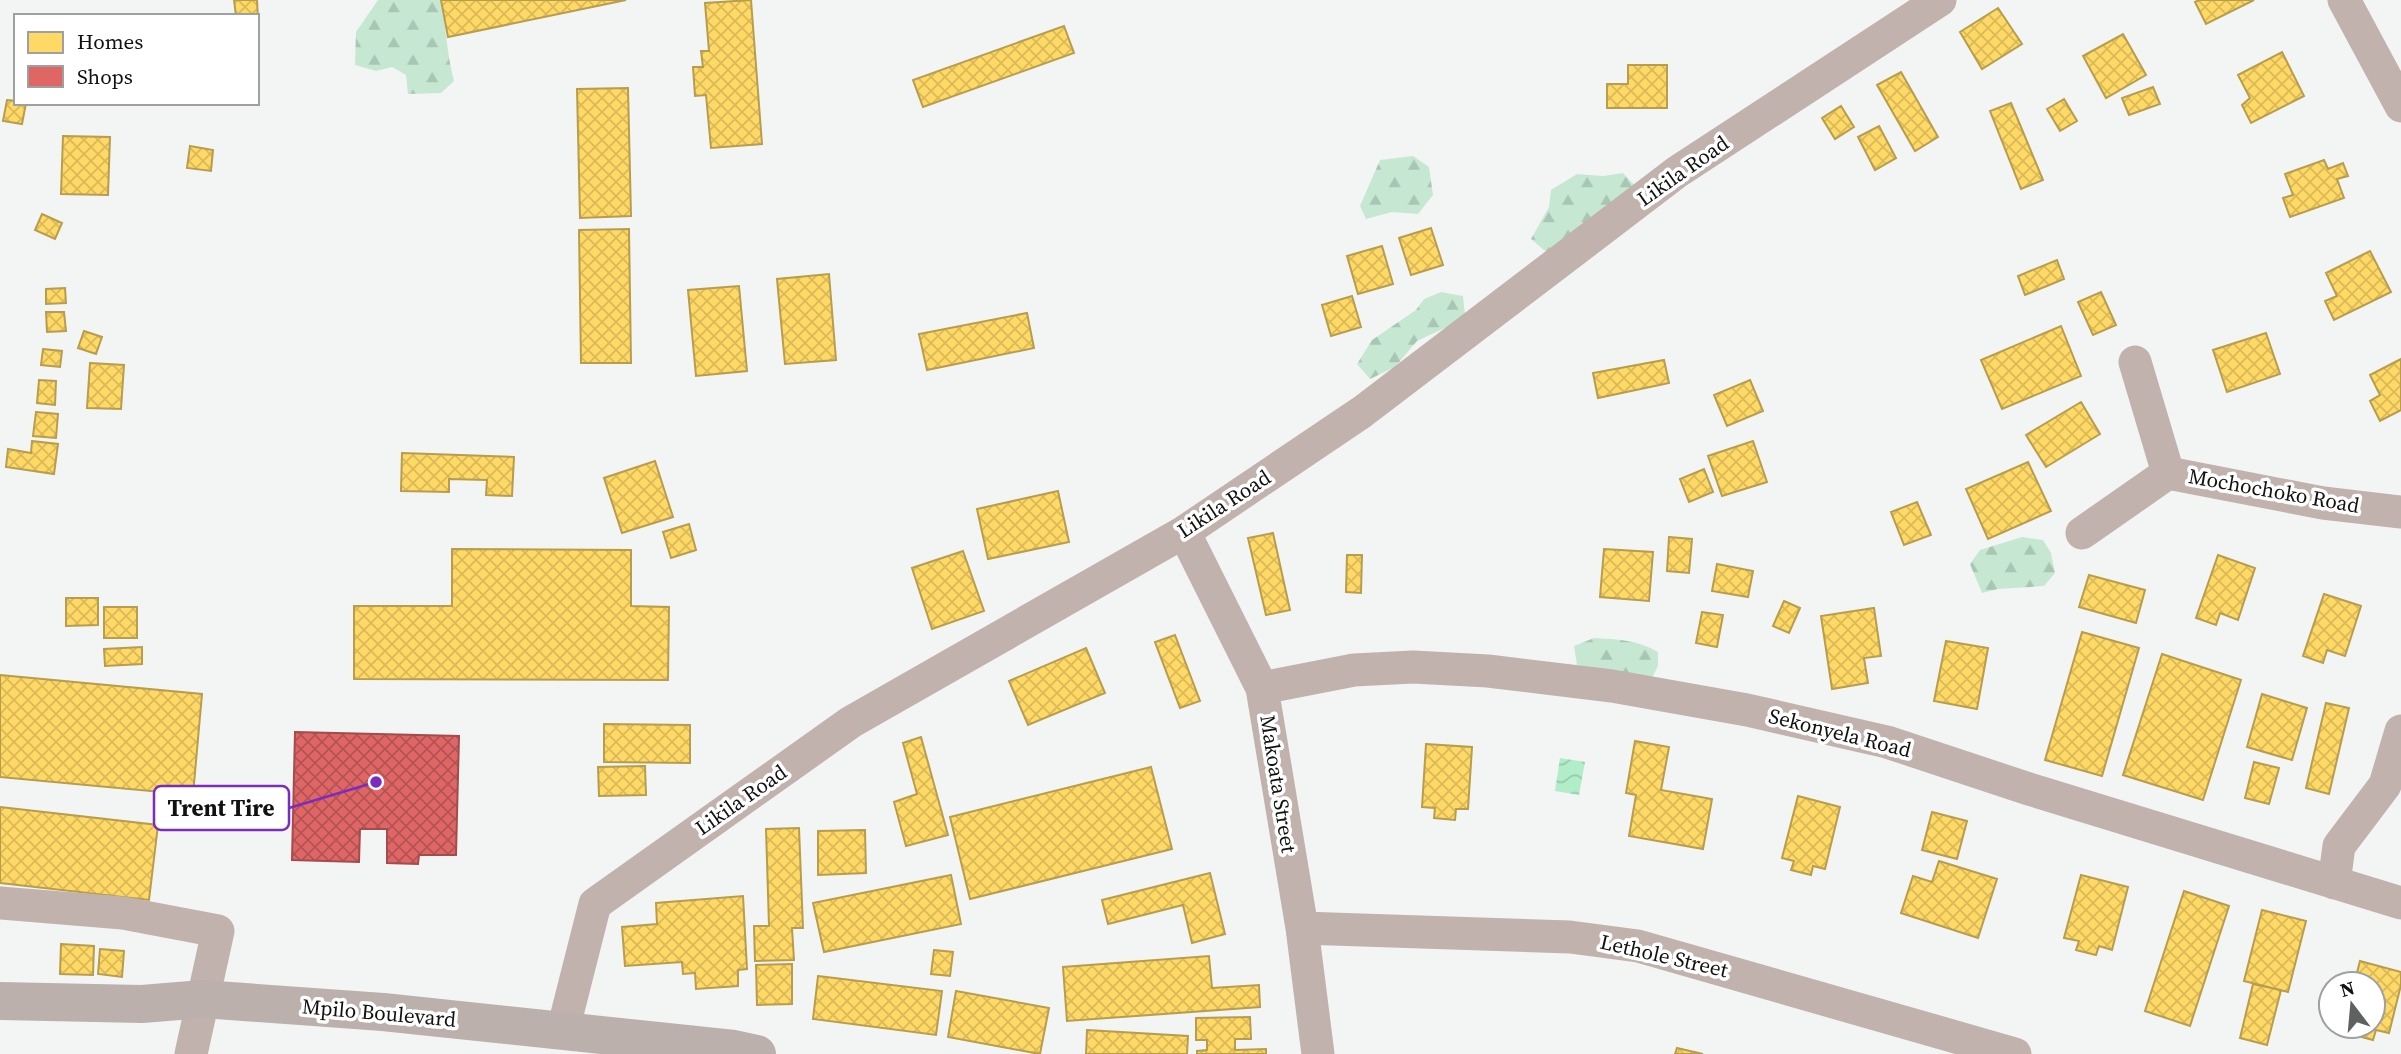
<svg xmlns="http://www.w3.org/2000/svg" width="2401" height="1054" viewBox="0 0 2401 1054" font-family="'Source Serif 4',serif">
  <style>
    .forest { fill: url(#forest-firs) }
    .water { fill: url(#water-waves) }
    .homes { fill: url(#homes-cross-hatch); stroke: #b79d4c; stroke-width: 2 }
    .shops { fill: url(#shops-cross-hatch); stroke: #a24c4c; stroke-width: 2 }
    .lines { fill: none; stroke-linecap: round; stroke-linejoin: round }
    .minor { stroke: #c1b2ad; stroke-width: 33 }
    .trunk { stroke: #bcb0ac; stroke-width: 38 }
    .labels { text-anchor: middle; stroke-width: 7; stroke-linejoin: round; paint-order: stroke }
    .street-label { font-size: 21px; fill: #101110; stroke: #fff }
    .leader { fill: none; stroke: #7b2cbf; stroke-width: 2.5 }
    .callout-dot { fill: #7b2cbf; stroke: #fff; stroke-width: 2.5 }
    .callout { fill: #fff; stroke: #7b2cbf; stroke-width: 2.5 }
    .callout-label { font-size: 23px; text-anchor: middle; font-weight: bold; fill: #101110 }
  </style>
  <defs>
    <pattern id="forest-firs" width="22" height="20" patternUnits="userSpaceOnUse" patternTransform="scale(1.75)"><rect width="22" height="20" fill="#c6e8d3"/><path d="M5 1l3.5 6h-7zM16 11l3.5 6h-7z" fill="#a9c6b4"/></pattern>
    <pattern id="water-waves" width="16" height="10" patternUnits="userSpaceOnUse" patternTransform="scale(1.75)"><rect width="16" height="10" fill="#b1edc9"/><path d="M0 5q4-4 8 0t8 0" fill="none" stroke="#97caac"/></pattern>
    <pattern id="homes-cross-hatch" width="8" height="8" patternUnits="userSpaceOnUse" patternTransform="scale(1.75)"><rect width="8" height="8" fill="#ffd966"/><path d="M0 0l8 8M0 8l8-8" fill="none" stroke="#dab957"/></pattern>
    <pattern id="shops-cross-hatch" width="8" height="8" patternUnits="userSpaceOnUse" patternTransform="scale(1.75)"><rect width="8" height="8" fill="#e06666"/><path d="M0 0l8 8M0 8l8-8" fill="none" stroke="#b45353"/></pattern>
  </defs>
  <rect width="100%" height="100%" fill="#f3f5f4"/>
  <path class="forest" d="M378 0H441C446 27 447 55 454 81L441 93 408 94 406 75 392 67 376 71 355 65 356 32Z
    M1413 156 1429 167 1433 195 1418 214 1392 212 1366 219 1360 206 1380 160Z
    M1623 173 1639 190 1551 256 1531 239 1549 207 1551 190 1577 174 1603 176Z
    M1441 292 1463 296 1465 315 1449 326 1417 341 1395 367 1370 379 1357 364 1372 340 1416 310 1424 299Z
    M2022 537 2043 540 2051 553 2055 573 2044 586 1998 589 1982 593 1970 564 1980 550Z
    M1594 638C1617 639 1638 640 1658 652V666L1652 678 1577 665 1574 646Z"/>
  <path class="water" d="M1560 758 1585 762 1579 795 1555 791Z"/>
  <path class="homes" d="M234 0H257L258 19 257 16H236Z
    M441 0H626L448 37Z
    M751 0 762 144 711 148 706 95 695 96 693 67H703L701 51H709L705 3Z
    M2199 0H2254L2206 24 2195 2Z
    M1998 8 2022 44 1982 69 1960 32Z
    M1064 26 1074 53 923 107 913 80Z
    M2123 34 2146 75 2106 98 2083 56Z
    M2282 52 2304 96 2251 123 2242 105 2250 98 2238 75Z
    M1628 65H1667V108H1607V84H1628Z
    M1901 72 1938 137 1915 151 1877 85Z
    M2153 87 2160 104 2129 115 2122 98Z
    M628 88 631 216 580 218 577 89Z
    M2064 99 2077 121 2060 131 2047 109Z
    M7 100 16 101V103H26L22 124 3 121Z
    M2011 103 2043 180 2021 189 1990 111Z
    M1841 106 1854 127 1835 139 1822 118Z
    M1879 126 1896 158 1875 170 1858 137Z
    M63 136 110 137 108 195 61 194Z
    M190 146 213 150 211 171 187 168Z
    M2324 160 2328 169 2343 163 2348 176 2337 179 2344 198 2290 217 2283 198 2293 195 2285 174Z
    M42 214 62 223 55 239 35 230Z
    M1431 228 1443 265 1411 275 1399 238Z
    M629 229 631 363H581L579 230Z
    M1382 246 1393 284 1358 294 1347 256Z
    M2370 251 2391 292 2334 320 2325 301 2337 296 2326 273Z
    M2057 260 2064 279 2025 295 2018 276Z
    M829 274 836 360 785 364 777 279Z
    M739 286 747 371 696 376 688 290Z
    M65 288 66 303 46 304V289Z
    M2101 292 2116 325 2093 335 2078 302Z
    M1352 296 1361 327 1331 336 1322 305Z
    M46 312H64L66 331 47 332Z
    M1027 313 1034 348 927 370 919 334Z
    M2061 326 2081 376 2002 409 1981 360Z
    M84 331 102 337 96 354 78 348Z
    M2266 333 2280 374 2227 392 2213 350Z
    M43 349 62 351 60 367 41 365Z
    M2401 359V410L2380 421 2370 401 2380 395 2370 375Z
    M1664 360 1669 383 1598 398 1593 373Z
    M90 363 124 365 121 409 87 408Z
    M39 380 56 381 55 405 37 403Z
    M1750 380 1763 411 1727 426 1714 395Z
    M2081 402 2100 434 2046 467 2026 435Z
    M36 412 58 414 56 438 33 436Z
    M32 441 58 444 54 474 6 467 8 449 31 453Z
    M1753 441 1767 482 1722 496 1708 456Z
    M402 453 514 457 512 496 486 495 487 480 449 479V492L401 491Z
    M655 461 673 517 622 533 604 478Z
    M2028 462 2051 511 1988 539 1966 489Z
    M1704 469 1713 492 1689 502 1680 479Z
    M1058 491 1069 542 988 559 977 509Z
    M1917 502 1931 535 1904 545 1891 512Z
    M689 524 696 550 671 558 663 532Z
    M1273 533 1290 610 1266 615 1248 538Z
    M1669 537 1692 539 1689 573 1667 571Z
    M452 549 631 550V606L669 607 668 680 354 679V606H452Z
    M1604 549 1653 552 1649 601 1600 597Z
    M963 551 984 611 932 629 912 568Z
    M1347 555H1362L1361 593 1346 592Z
    M2218 555 2255 568 2238 620 2220 613 2216 625 2196 618Z
    M1717 564 1753 571 1748 597 1712 591Z
    M2089 575 2145 590 2136 623 2079 607Z
    M2324 594 2361 606 2345 656 2327 650 2323 663 2303 656Z
    M66 598H98V625L66 626Z
    M1784 601 1800 608 1789 633 1773 626Z
    M104 607H137V638H104Z
    M1874 608 1881 656 1864 658 1868 683 1832 689 1821 616Z
    M1702 612 1723 615 1717 647 1696 643Z
    M2082 632 2139 648 2102 776 2045 760Z
    M1175 635 1200 701 1180 708 1155 642Z
    M1946 641 1988 648 1977 709 1934 701Z
    M142 647V664L105 666 104 649Z
    M1086 648 1105 693 1028 725 1009 681Z
    M2162 654 2241 680 2203 800 2123 775Z
    M0 675 202 694 193 795 0 777Z
    M2262 694 2307 708 2292 760 2247 747Z
    M2326 703 2349 708 2329 794 2306 788Z
    M604 724 690 725V763L604 762Z
    M921 737 948 835 906 846 894 802 917 794 903 743Z
    M1635 741 1669 747 1661 790 1712 799 1703 849 1629 836 1636 795 1626 793Z
    M1426 744 1472 747 1468 809H1456L1455 820 1434 818 1435 808 1422 807Z
    M2254 762 2279 768 2269 804 2245 798Z
    M645 766 646 795 599 796 598 767Z
    M1151 767 1172 849 970 899 950 817Z
    M1798 796 1840 807 1825 869 1813 866 1811 875 1791 870 1794 861 1782 858Z
    M0 807 158 825 149 900 0 883Z
    M1932 812 1967 821 1957 859 1922 850Z
    M799 828 803 928H792L794 960 755 961 754 926H769L766 829Z
    M865 830 866 873 818 875V831Z
    M1939 861 1997 879 1978 938 1901 913 1913 876 1932 882Z
    M1210 873 1225 934 1192 943 1183 905 1108 924 1102 900Z
    M951 875 961 924 824 952 813 903Z
    M2081 875 2128 887 2112 950 2099 946 2096 955 2076 950 2079 941 2064 938Z
    M2184 891 2229 906 2190 1026 2145 1011Z
    M743 896 747 969 738 970V986L696 989 695 973 683 974 682 962 625 966 622 927 657 924 656 903Z
    M2262 910 2306 921 2288 992 2244 981Z
    M61 944 94 946 93 975 60 974Z
    M100 949 124 951 122 977 98 974Z
    M934 950 953 952 950 976 931 974Z
    M1209 956 1212 988 1259 985 1260 1007 1067 1021 1063 967Z
    M2360 961 2401 972V985L2389 1033 2376 1030 2373 1040 2354 1035 2356 1026H2373V984H2354Z
    M792 964V1004L757 1005 756 965Z
    M818 976 942 991 936 1035 813 1019Z
    M2253 984 2281 990 2267 1045 2240 1038Z
    M956 991 1049 1008 1040 1054 948 1037Z
    M1250 1017 1251 1039H1235V1050L1266 1049V1054H1197V1051L1207 1050V1040H1196V1018Z
    M1087 1030 1188 1036 1187 1054H1086Z
    M1677 1048 1703 1054H1675Z"/>
  <path class="shops" d="M295 732 459 736 456 855H419L418 864 387 863V829H360L359 862 292 860Z"/>
  <g class="lines">
    <path class="minor" d="M2344 0 2401 106
      M2135 362 2168 473
      M1184 532 1262 688 1302 928 1318 1054
      M2082 533 2168 473 2323 503 2401 512
      M1262 688 1354 670 1413 667 1488 671 1612 686 1747 710 1887 742 2029 789 2401 903
      M2334 883 2339 846 2385 785 2401 731
      M0 903 123 913 218 931 191 1054
      M1302 928 1570 937 1638 946 2015 1054
      M563 1030 595 904 851 722 1184 532 1362 412 1677 172 1940 0"/>
    <path class="trunk" d="M0 1001 142 1004 203 999 383 1012 734 1049 757 1054"/>
  </g>
  <g class="labels">
    <g class="street-label">
      <text transform="translate(1683 171) rotate(-35)" y="7">Likila Road</text>
      <text transform="translate(2274 491) rotate(10)" y="7">Mochochoko Road</text>
      <text transform="translate(1224 504) rotate(-33)" y="7">Likila Road</text>
      <text transform="translate(1840 733) rotate(14)" y="7">Sekonyela Road</text>
      <text transform="translate(1278 784) rotate(81)" y="7">Makoata Street</text>
      <text transform="translate(741 800) rotate(-35)" y="7">Likila Road</text>
      <text transform="translate(1664 956) rotate(13)" y="7">Lethole Street</text>
      <text transform="translate(379 1013) rotate(5)" y="7">Mpilo Boulevard</text>
    </g>
  </g>
  <path class="leader" d="M376 782L289 808"/>
  <circle class="callout-dot" cx="376" cy="782" r="7"/>
  <rect class="callout" x="154" y="786" width="135" height="44" rx="7"/>
  <g class="callout-label">
    <text x="221" y="816">Trent Tire</text>
  </g>
  <rect x="14" y="14" width="245" height="91" fill="#ffffff" stroke="#9fa09f" stroke-width="2"/>
  <rect x="28" y="32" width="35" height="21" fill="#ffd966" stroke="#9fa09f" stroke-width="2"/>
  <text x="77" y="49" font-size="21" fill="#101110">Homes</text>
  <rect x="28" y="66" width="35" height="21" fill="#e06666" stroke="#9fa09f" stroke-width="2"/>
  <text x="77" y="84" font-size="21" fill="#101110">Shops</text>
  <g transform="translate(2352 1005) rotate(344)"><circle r="33" fill="#ffffff" stroke="#9fa09f" stroke-width="2"/>
  <path d="M0-5L12 26L0 18L-12 26Z" fill="#5f6160"/>
  <text y="-10" font-size="19" font-weight="bold" text-anchor="middle" fill="#101110">N</text>
  </g>
</svg>
